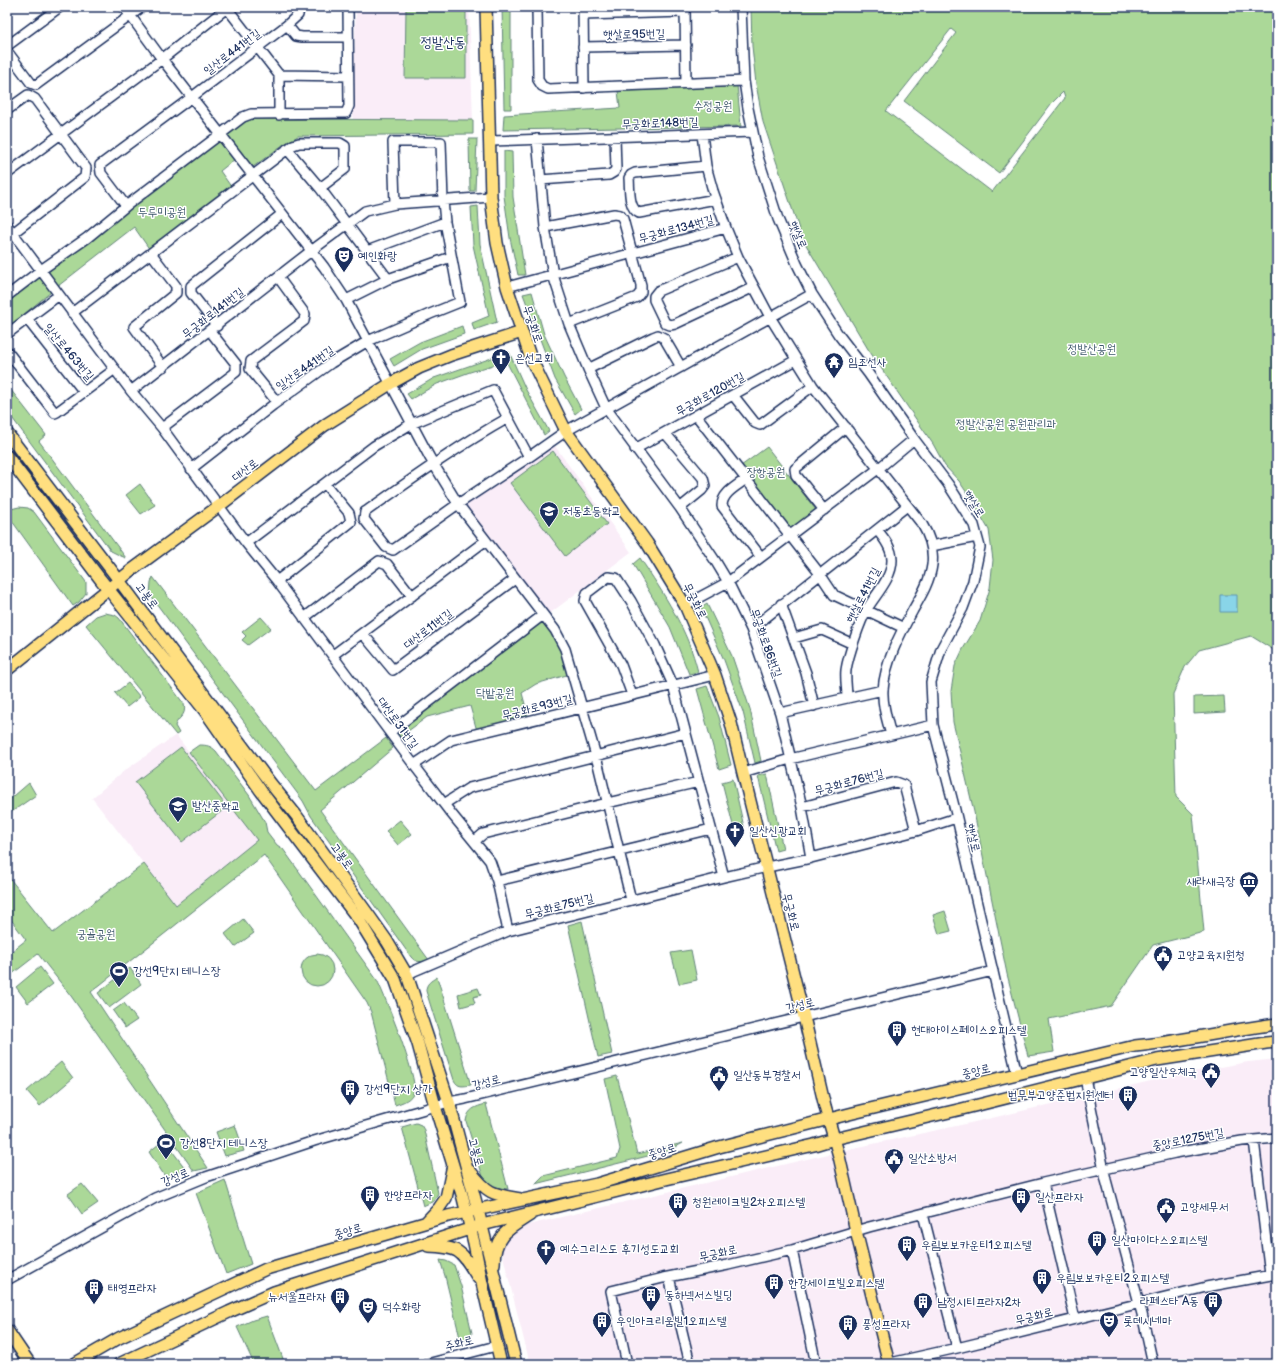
<svg xmlns="http://www.w3.org/2000/svg" width="1284" height="1371" viewBox="0 0 1284 1371" font-family="'Balsamiq Sans','Poor Story',sans-serif">
  <style>
    .built { fill: #faedf8 }
    .green { fill: #abd898; stroke: #63847b; fill-rule: evenodd }
    .water { fill: #89d5e8; stroke: #5d93b1 }
    .lines { fill: none; stroke-linecap: round; stroke-linejoin: round }
    .minor-casing { stroke: #1b2f5e; stroke-width: 12 }
    .major-casing { stroke: #1b2f5e; stroke-width: 14 }
    .minor { stroke: #fff; stroke-width: 9 }
    .major { stroke: #ffdf80; stroke-width: 11 }
    .labels { text-anchor: middle; stroke-width: 3; stroke-linejoin: round; paint-order: stroke }
    .street-label { font-size: 12px; fill: #1b2f5e; stroke: #fff }
    .park-label { font-size: 12px; fill: #3f596c; stroke: #fff }
    .poi-label { font-size: 12px; fill: #1b2f5e; stroke: #fff; text-anchor: start }
    .quarter-label { font-size: 14px; fill: #1b2f5e; stroke: #fff }
  </style>
  <rect width="100%" height="100%" fill="#fff"/>
  <filter id="ink" filterUnits="userSpaceOnUse"><feTurbulence type="fractalNoise" baseFrequency=".025" numOctaves="2"/><feDisplacementMap in="SourceGraphic" scale="8" xChannelSelector="R" yChannelSelector="G"/><feConvolveMatrix kernelMatrix="1 2 1 2 8 2 1 2 1" color-interpolation-filters="sRGB"/></filter>
  <g filter="url(#ink)">
    <path class="built" d="M356 7H469L473 120H353Z
      M555 446 631 552 549 614 465 505Z
      M176 735 257 840 176 905 92 798 124 771Z
      M1277 1059V1364H530L501 1248 503 1240 519 1227 854 1148 970 1123 1181 1074 1248 1062Z"/>
    <path class="green" d="M406 7H466V78H405Z
      M502 7H511V109H504Z
      M751 7H1277V652L1251 636 1199 650 1185 667 1173 694 1176 797 1193 814 1204 932 1153 945 1111 1006 1049 1019 1054 1052 1028 1056 1007 974 974 812 953 722 951 691 955 666 963 649 980 621 990 588 993 560 989 530 971 499 959 481 945 466 933 444 868 349 802 238 763 122 756 84 752 46ZM951 29 956 33 904 101 999 173 1051 104 1063 92 1065 98 992 192 886 111Z
      M737 85 741 126 503 130 504 115 620 108 618 91Z
      M253 119 473 120V134L298 136 284 144 253 167 227 136 243 123Z
      M469 139H477L475 191H470Z
      M220 140 235 159 220 171 232 188 150 250 134 227 58 286 48 272Z
      M504 151 512 152 513 197 525 275H518L510 238 504 196Z
      M478 206 480 244 497 322 474 330 472 323 489 316 473 245 471 207Z
      M40 277 51 292 7 328V303Z
      M532 292 544 334 564 377 581 409 575 414 555 379 523 294Z
      M462 326 464 334 422 349 394 366 390 359 420 342Z
      M509 352 526 390 549 431 544 435 506 361 470 372 437 384 411 399 407 394 434 378Z
      M7 385 46 435 39 441 126 558 121 556 111 551 7 411Z
      M767 447 816 510 791 530 741 466Z
      M553 451 607 524 565 556 510 483Z
      M140 484 155 505 141 514 126 495Z
      M19 507 28 508 34 512 86 582V593L79 602 73 606 7 514V511L11 509Z
      M640 558C664 594 688 630 698 672L689 674 670 627 633 564Z
      M153 577 316 791 386 738 393 748 320 810 429 960C421 962 416 963 411 957L311 816 303 801 150 595 151 582Z
      M707 604 732 656 750 709 761 761 755 763 743 712 724 660 701 608Z
      M105 613 115 615 119 618 184 704C187 717 178 716 175 726L179 733 176 735 86 625 96 616Z
      M261 617 271 628 248 645 242 640 246 636 242 632Z
      M542 620 554 636 563 650 570 674 536 684 522 693 529 719 477 731 470 706 427 717 400 737 396 731Z
      M128 683 140 697 127 707 115 693Z
      M707 686 719 717 731 765 719 769 697 689Z
      M1224 696 1225 712 1194 714V697Z
      M199 745C207 745 211 746 216 751L249 795 265 822 267 832 277 845 283 849 377 980C385 996 418 1078 414 1091 411 1100 403 1102 395 1105L371 1012 367 1003 264 855 91 992 208 1168 194 1171 71 996 38 954 7 978V955L26 940 7 914V875L53 933 144 864 176 905 257 840 189 752Z
      M181 747 227 807 182 842 135 782Z
      M767 774 783 849 776 851 758 776Z
      M733 779 744 827 734 829 722 782Z
      M29 783 36 795 7 815V802Z
      M400 820 412 834 398 845 386 831Z
      M945 911 951 931 939 934 933 915Z
      M243 919 254 933 235 947 225 934Z
      M582 921 612 1054 598 1057 568 925Z
      M691 950 697 980 679 984 671 953Z
      M301 970a16 16 0 1 1 32 0a16 16 0 1 1-32 0Z
      M40 967 53 984 28 1003 16 987Z
      M130 968 141 984 109 1008 98 993Z
      M437 977 471 1085C463 1086 458 1088 454 1080L426 991C426 983 431 981 437 977Z
      M478 988 481 995 473 997 475 1003 461 1007 458 994Z
      M124 1003 137 1020 125 1028 113 1011Z
      M61 1062 73 1078 40 1106 27 1091Z
      M617 1076 637 1154 683 1143 668 1151 535 1184 543 1176 617 1158 620 1149 605 1079Z
      M486 1104 508 1189C497 1188 492 1188 484 1180L466 1121C468 1109 475 1107 486 1104Z
      M416 1123 421 1125 424 1130 438 1193 434 1201 423 1206 402 1127Z
      M235 1125 244 1151 225 1156 216 1132Z
      M164 1140 185 1168 166 1178 149 1152Z
      M225 1180 251 1264 226 1274 196 1193Z
      M82 1184 98 1203 82 1214 68 1194Z
      M440 1260 446 1261 454 1265 461 1286 472 1333 470 1339 461 1342 445 1276Z
      M267 1316 285 1364H254L237 1327 253 1320Z"/>
    <path class="water" d="M1220 595H1237V612H1220Z"/>
    <g class="lines">
      <defs>
        <path id="minor" d="M124 7 162 59 324 267 346 300 430 458 458 504 555 630 565 649 596 756 631 900
          M537 7 538 80 542 86 548 89 744 81
          M583 7 584 88
          M685 7 686 83
          M741 7 744 81 748 108 753 132 758 157 778 219 797 264 812 294 838 334 868 373 914 439 948 484 974 525 980 547 973 581 963 608 941 649 931 682 933 725 955 810 1017 1074
          M227 8 279 75 348 76
          M583 15 685 12
          M287 25 296 36 302 37H347
          M7 46 60 7
          M583 47 686 45
          M7 51 31 83 36 85 142 7
          M7 110 28 95 35 99 86 168 85 177 13 233
          M279 115V75
          M702 134 706 166 713 191 726 228 738 257 770 317 813 386 922 524C930 537 934 550 932 565 930 581 921 596 913 610 900 634 885 662 883 690 882 705 887 720 891 735
          M537 139 545 227 553 275 569 324 588 369 606 408 680 508 716 562 728 582 751 629 780 713 802 807 811 858
          M491 141 753 132
          M287 149 320 188 388 279
          M706 166 635 173 631 175 629 178C630 189 628 208 639 213L716 199
          M7 174 162 59 228 7
          M540 180 609 175 614 172 616 169 615 137
          M126 206 101 173 100 165 192 97 287 25 298 15 299 7
          M7 225 131 391 162 428 246 543 277 581 414 765 450 812 490 861 497 881 508 931
          M545 227 614 214 620 215 623 219 641 285V292L637 297 569 324
          M367 251 445 222
          M151 253 176 286V293L134 327 163 367
          M738 257 658 291 654 296V300L665 323 670 325 675 324 754 287
          M507 287 726 228
          M7 296 41 270 87 238 126 206 243 117 251 114 346 113 349 106 348 7
          M346 300 388 279 451 257
          M72 313 293 145 299 143H340L345 146V169L320 188
          M27 319 84 392
          M217 326 191 293V286L282 214
          M7 334 59 295
          M7 351 55 413 57 412 115 369
          M588 369 653 337 658 335 664 338 681 367
          M131 391 311 251 365 211 395 204 491 197
          M733 395 755 423 760 425 813 386
          M277 402 250 369 251 361 304 321 305 314 278 277
          M696 415 820 574 834 595 904 628
          M162 428 236 372V364L210 331
          M665 433 703 478 705 486 702 490 680 508
          M635 449 796 360
          M529 457 566 431 812 294
          M191 469 273 405 331 363 368 341 430 314 460 302 445 222 443 201 441 142H393L395 204
          M746 479C737 486 722 493 722 506L761 557
          M824 510 796 475 795 469 846 427
          M246 543 374 446 411 424 493 390 529 457 458 504 393 550 386 547 364 519 365 512C412 479 458 446 508 418
          M931 546 977 537
          M277 581 351 522 349 513 325 484
          M781 604 806 673 814 706
          M685 605 728 582 878 469 914 439
          M304 618 379 561 387 564 412 596
          M751 629 907 506
          M363 634 393 670 515 579
          M794 638 822 630 853 644
          M333 655 485 541
          M632 695 621 665 585 601 587 593 608 577 616 578 631 601 655 645 673 685 724 877
          M847 698C847 689 845 679 846 670 848 656 860 621 867 609 876 594 892 578 892 560 892 548 884 538 877 530
          M780 713 883 690
          M390 732 543 615
          M414 765 451 740 715 675
          M743 773 790 759 933 725
          M444 804 469 788 686 733
          M802 807 896 782 904 785 916 831
          M475 841 483 834 607 803 699 782
          M497 881 711 829
          M407 975 414 971 508 931 724 877 767 867 811 858 916 831 956 818
          M1085 1078 1106 1180 1142 1314 1153 1364
          M1254 1140 1270 1275
          M1043 1183 1075 1319
          M923 1214 957 1348
          M792 1250 816 1364
          M669 1277 690 1364
          M7 1280 155 1198 206 1177 314 1141 449 1102 465 1099 993 971
          M427 1364 496 1346
          M627 1364 611 1291 663 1278 728 1265 792 1250 869 1227 1043 1183 1175 1153 1242 1141 1277 1138
          M886 1364 957 1348 1206 1287 1277 1274"/>
        <path id="major" d="M486 7 491 197 497 243 507 287 531 359 566 431 647 543 685 605 715 675 731 723 743 773 804 1017 825 1107 839 1156 856 1231 889 1364
          M7 433 112 571 271 784 296 815 368 914 387 941 407 975 449 1102 478 1210 516 1364
          M7 456 101 580 205 711 261 791 359 920 395 979 418 1044 435 1106 463 1198 474 1243 482 1283 501 1364
          M7 670 132 570 223 503 325 425 390 384 419 368 451 355 522 332
          M470 1171C488 1194 492 1194 520 1199
          M426 1222 439 1208 446 1198 453 1165
          M428 1246C461 1247 461 1251 478 1278
          M494 1264C494 1236 508 1229 530 1215
          M7 1330 30 1364
          M74 1364 119 1338 266 1269 448 1216 597 1184 719 1147 853 1113 1135 1046C1183 1041 1229 1030 1277 1024
          M119 1364 229 1312 274 1292 482 1225 666 1179 814 1145 834 1139 962 1109 1157 1060 1266 1043 1277 1042"/>
      </defs>
      <use href="#minor" class="minor-casing"/>
      <use href="#major" class="major-casing"/>
      <use href="#minor" class="minor"/>
      <use href="#major" class="major"/>
    </g>
  </g>
  <defs>
    <symbol id="theatre-pin" viewBox="-11 -11 22 30"><path d="M0 17L-7.5 6A9.5 9.5 0 1 1 7.5 6Z" fill="#1b2f5e" stroke="#fff"/><path d="M-5-5.5Q0-4 5-5.5V0Q5 5 0 6Q-5 5-5 0ZM-3.3-2.5H-1v1.5H-3.3ZM1-2.5H3.3v1.5H1ZM-2.8 1Q0 5.5 2.8 1Z" fill="#fff"/></symbol>
    <symbol id="church-pin" viewBox="-11 -11 22 30"><path d="M0 17L-7.5 6A9.5 9.5 0 1 1 7.5 6Z" fill="#1b2f5e" stroke="#fff"/><path d="M-1.2-6h2.4v3.5h3.3v2.4h-3.3V6h-2.4V-.1h-3.3v-2.4h3.3Z" fill="#fff"/></symbol>
    <symbol id="temple-pin" viewBox="-11 -11 22 30"><path d="M0 17L-7.5 6A9.5 9.5 0 1 1 7.5 6Z" fill="#1b2f5e" stroke="#fff"/><path d="M0-6L5-2H3V0L6.5 2.5H4V6H1.5V3h-3V6H-4V2.5H-6.5L-3 0V-2H-5Z" fill="#fff"/></symbol>
    <symbol id="school-pin" viewBox="-11 -11 22 30"><path d="M0 17L-7.5 6A9.5 9.5 0 1 1 7.5 6Z" fill="#1b2f5e" stroke="#fff"/><path d="M0-5L7-2L0 1L-7-2ZM-4 1L0 2.5L4 1V4Q0 6-4 4Z" fill="#fff"/></symbol>
    <symbol id="museum-pin" viewBox="-11 -11 22 30"><path d="M0 17L-7.5 6A9.5 9.5 0 1 1 7.5 6Z" fill="#1b2f5e" stroke="#fff"/><path d="M0-6L6-3V-2H-6V-3ZM-5-1h2V3h-2ZM-1-1h2V3h-2ZM3-1h2V3H3ZM-6 4H6V6H-6Z" fill="#fff"/></symbol>
    <symbol id="civic-pin" viewBox="-11 -11 22 30"><path d="M0 17L-7.5 6A9.5 9.5 0 1 1 7.5 6Z" fill="#1b2f5e" stroke="#fff"/><path d="M-.6-6.5H3V-4.5H.6V-3L4-1V1h2V6H-6V1h2V-1L-.6-3ZM-1.2 2.5V6h2.4V2.5Z" fill="#fff"/></symbol>
    <symbol id="stadium-pin" viewBox="-11 -11 22 30"><path d="M0 17L-7.5 6A9.5 9.5 0 1 1 7.5 6Z" fill="#1b2f5e" stroke="#fff"/><path d="M0-5a6.5 5 0 1 0 0 10a6.5 5 0 1 0 0-10ZM-3.5-1.8h7v3.6h-7Z" fill="#fff"/></symbol>
    <symbol id="building-pin" viewBox="-11 -11 22 30"><path d="M0 17L-7.5 6A9.5 9.5 0 1 1 7.5 6Z" fill="#1b2f5e" stroke="#fff"/><path d="M-4-6H4V6H1V3H-1V6H-4ZM-2.5-4.3h1.7v1.8h-1.7ZM.8-4.3h1.7v1.8H.8ZM-2.5-1h1.7V.8h-1.7ZM.8-1h1.7V.8H.8Z" fill="#fff"/></symbol>
  </defs>
  <g fill-rule="evenodd">
    <use href="#theatre-pin" x="333" y="245" width="22" height="30"/>
    <use href="#church-pin" x="490" y="347" width="22" height="30"/>
    <use href="#temple-pin" x="823" y="351" width="22" height="30"/>
    <use href="#school-pin" x="538" y="500" width="22" height="30"/>
    <use href="#school-pin" x="167" y="795" width="22" height="30"/>
    <use href="#church-pin" x="724" y="820" width="22" height="30"/>
    <use href="#museum-pin" x="1238" y="870" width="22" height="30"/>
    <use href="#civic-pin" x="1152" y="944" width="22" height="30"/>
    <use href="#stadium-pin" x="108" y="960" width="22" height="30"/>
    <use href="#building-pin" x="886" y="1019" width="22" height="30"/>
    <use href="#civic-pin" x="1200" y="1061" width="22" height="30"/>
    <use href="#civic-pin" x="708" y="1064" width="22" height="30"/>
    <use href="#building-pin" x="339" y="1078" width="22" height="30"/>
    <use href="#building-pin" x="1117" y="1084" width="22" height="30"/>
    <use href="#stadium-pin" x="155" y="1132" width="22" height="30"/>
    <use href="#civic-pin" x="883" y="1147" width="22" height="30"/>
    <use href="#building-pin" x="359" y="1184" width="22" height="30"/>
    <use href="#building-pin" x="1010" y="1186" width="22" height="30"/>
    <use href="#building-pin" x="667" y="1191" width="22" height="30"/>
    <use href="#civic-pin" x="1155" y="1196" width="22" height="30"/>
    <use href="#building-pin" x="1086" y="1229" width="22" height="30"/>
    <use href="#building-pin" x="896" y="1234" width="22" height="30"/>
    <use href="#church-pin" x="535" y="1238" width="22" height="30"/>
    <use href="#building-pin" x="1031" y="1267" width="22" height="30"/>
    <use href="#building-pin" x="763" y="1272" width="22" height="30"/>
    <use href="#building-pin" x="83" y="1277" width="22" height="30"/>
    <use href="#building-pin" x="640" y="1284" width="22" height="30"/>
    <use href="#building-pin" x="329" y="1286" width="22" height="30"/>
    <use href="#building-pin" x="1202" y="1290" width="22" height="30"/>
    <use href="#building-pin" x="912" y="1291" width="22" height="30"/>
    <use href="#theatre-pin" x="357" y="1296" width="22" height="30"/>
    <use href="#building-pin" x="591" y="1310" width="22" height="30"/>
    <use href="#theatre-pin" x="1098" y="1310" width="22" height="30"/>
    <use href="#building-pin" x="837" y="1313" width="22" height="30"/>
  </g>
  <g class="labels">
    <g class="street-label">
      <text transform="translate(634 34) rotate(-1)" y="4">햇살로95번길</text>
      <text transform="translate(232 52) rotate(-37)" y="4">일산로441번길</text>
      <text transform="translate(660 123) rotate(-2)" y="4">무궁화로148번길</text>
      <text transform="translate(676 229) rotate(-15)" y="4">무궁화로134번길</text>
      <text transform="translate(798 235) rotate(67)" y="4">햇살로</text>
      <text transform="translate(213 313) rotate(-38)" y="4">무궁화로141번길</text>
      <text transform="translate(533 324) rotate(71)" y="4">무궁화로</text>
      <text transform="translate(69 352) rotate(50)" y="4">일산로463번길</text>
      <text transform="translate(305 368) rotate(-35)" y="4">일산로441번길</text>
      <text transform="translate(710 394) rotate(-29)" y="4">무궁화로120번길</text>
      <text transform="translate(245 470) rotate(-37)" y="4">대산로</text>
      <text transform="translate(974 504) rotate(58)" y="4">햇살로</text>
      <text transform="translate(863 595) rotate(-63)" y="4">햇살로41번길</text>
      <text transform="translate(147 596) rotate(53)" y="4">고봉로</text>
      <text transform="translate(695 601) rotate(63)" y="4">무궁화로</text>
      <text transform="translate(428 629) rotate(-37)" y="4">대산로11번길</text>
      <text transform="translate(766 643) rotate(70)" y="4">무궁화로86번길</text>
      <text transform="translate(537 707) rotate(-14)" y="4">무궁화로93번길</text>
      <text transform="translate(398 723) rotate(54)" y="4">대산로31번길</text>
      <text transform="translate(849 782) rotate(-15)" y="4">무궁화로76번길</text>
      <text transform="translate(973 838) rotate(77)" y="4">햇살로</text>
      <text transform="translate(342 856) rotate(54)" y="4">고봉로</text>
      <text transform="translate(559 906) rotate(-14)" y="4">무궁화로75번길</text>
      <text transform="translate(791 912) rotate(76)" y="4">무궁화로</text>
      <text transform="translate(800 1005) rotate(-14)" y="4">강성로</text>
      <text transform="translate(976 1071) rotate(-13)" y="4">중앙로</text>
      <text transform="translate(486 1082) rotate(-14)" y="4">강성로</text>
      <text transform="translate(1188 1139) rotate(-11)" y="4">중앙로1275번길</text>
      <text transform="translate(662 1151) rotate(-17)" y="4">중앙로</text>
      <text transform="translate(476 1152) rotate(75)" y="4">고봉로</text>
      <text transform="translate(175 1177) rotate(-22)" y="4">강성로</text>
      <text transform="translate(348 1231) rotate(-16)" y="4">중앙로</text>
      <text transform="translate(718 1253) rotate(-12)" y="4">무궁화로</text>
      <text transform="translate(1034 1316) rotate(-14)" y="4">무궁화로</text>
      <text transform="translate(459 1343) rotate(-14)" y="4">주화로</text>
    </g>
    <g class="park-label">
      <text x="713" y="110">수정공원</text>
      <text x="162" y="216">두루미공원</text>
      <text x="1092" y="353">정발산공원</text>
      <text x="1006" y="428">정발산공원 공원관리과</text>
      <text x="766" y="476">장항공원</text>
      <text x="495" y="697">닥밭공원</text>
      <text x="96" y="938">궁골공원</text>
    </g>
    <g class="poi-label">
      <text x="358" y="260">예인화랑</text>
      <text x="515" y="362">은선교회</text>
      <text x="848" y="366">임조선사</text>
      <text x="563" y="515">저동초등학교</text>
      <text x="192" y="810">발산중학교</text>
      <text x="749" y="835">일산신광교회</text>
      <text x="1235" y="885" text-anchor="end">새라새극장</text>
      <text x="1177" y="959">고양교육지원청</text>
      <text x="133" y="975">강선9단지 테니스장</text>
      <text x="911" y="1034">현대아이스페이스오피스텔</text>
      <text x="1197" y="1076" text-anchor="end">고양일산우체국</text>
      <text x="733" y="1079">일산동부경찰서</text>
      <text x="364" y="1093">강선9단지 상가</text>
      <text x="1114" y="1099" text-anchor="end">법무부고양준법지원센터</text>
      <text x="180" y="1147">강선8단지 테니스장</text>
      <text x="908" y="1162">일산소방서</text>
      <text x="384" y="1199">한양프라자</text>
      <text x="1035" y="1201">일산프라자</text>
      <text x="692" y="1206">청원레이크빌2차오피스텔</text>
      <text x="1180" y="1211">고양세무서</text>
      <text x="1111" y="1244">일산마이다스오피스텔</text>
      <text x="921" y="1249">우림보보카운티1오피스텔</text>
      <text x="560" y="1253">예수그리스도 후기성도교회</text>
      <text x="1056" y="1282">우림보보카운티2오피스텔</text>
      <text x="788" y="1287">한강세이프빌오피스텔</text>
      <text x="108" y="1292">태영프라자</text>
      <text x="665" y="1299">동하넥서스빌딩</text>
      <text x="326" y="1301" text-anchor="end">뉴서울프라자</text>
      <text x="1199" y="1305" text-anchor="end">라페스타 A동</text>
      <text x="937" y="1306">남정시티프라자2차</text>
      <text x="382" y="1311">덕수화랑</text>
      <text x="616" y="1325">우인아크리움빌1오피스텔</text>
      <text x="1123" y="1325">롯데시네마</text>
      <text x="862" y="1328">풍성프라자</text>
    </g>
    <g class="quarter-label">
      <text x="443" y="47">정발산동</text>
    </g>
  </g>
  <rect width="1284" height="1371" fill="none" stroke="#fff" stroke-width="24"/>
  <rect x="12" y="12" width="1260" height="1347" fill="none" stroke="#1b2f5e" stroke-width="1.5" filter="url(#ink)"/>
</svg>
